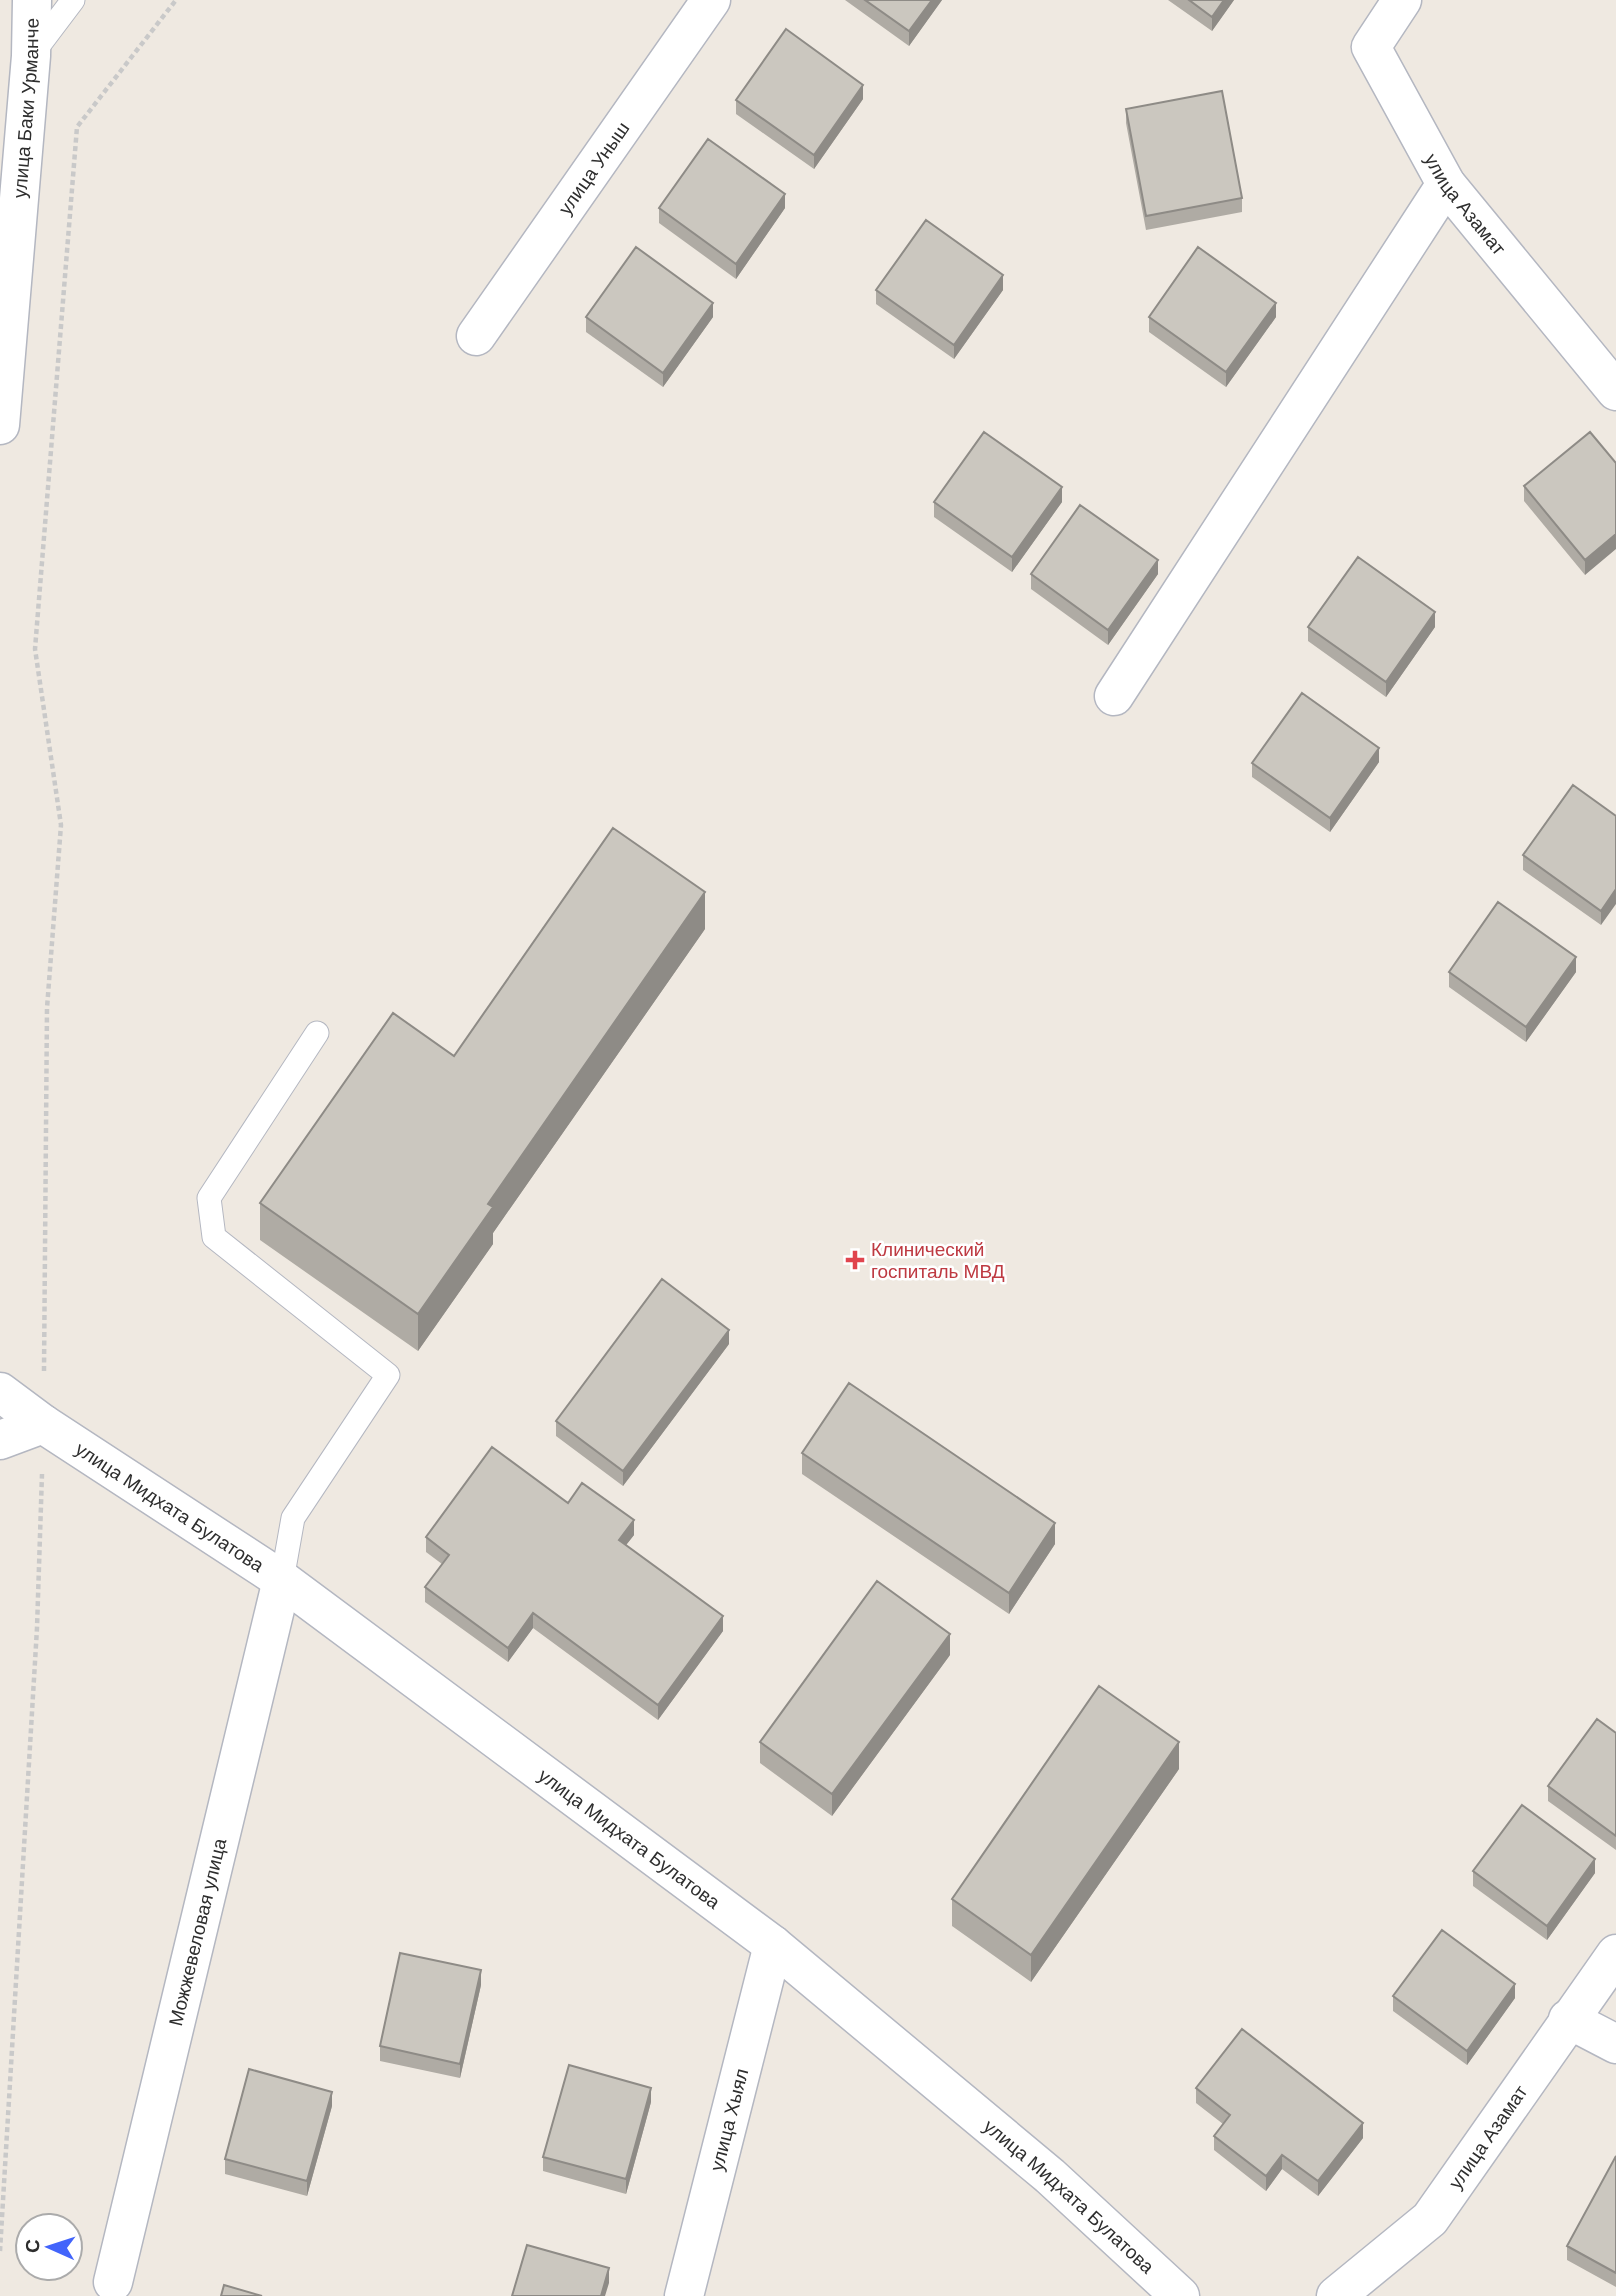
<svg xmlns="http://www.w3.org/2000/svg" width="1616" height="2296" viewBox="0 0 1616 2296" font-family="'DM Sans',sans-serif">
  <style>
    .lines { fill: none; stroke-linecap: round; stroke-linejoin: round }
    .lane-casing { stroke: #b4b7c1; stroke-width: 25 }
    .street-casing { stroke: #b4b7c1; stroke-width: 41 }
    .secondary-casing { stroke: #b4b7c1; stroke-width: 41 }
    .path { stroke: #c9c9c9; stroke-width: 4.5; stroke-dasharray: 5 3.5; stroke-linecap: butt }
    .lane { stroke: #fff; stroke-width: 23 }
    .street { stroke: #fff; stroke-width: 38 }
    .secondary { stroke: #fff; stroke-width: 38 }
    .wall { fill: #afaba4 }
    .shaded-wall { fill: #8e8b86 }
    .building { fill: #cbc7bf; stroke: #8e8b86; stroke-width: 2 }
    .health-dot { fill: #e0444e; stroke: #fff; stroke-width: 2.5 }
    .labels { text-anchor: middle; stroke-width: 5; stroke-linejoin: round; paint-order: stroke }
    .street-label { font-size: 19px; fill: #2e2e2e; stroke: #fff }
    .health-label { font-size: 19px; fill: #be3a42; stroke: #fff; text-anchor: start }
  </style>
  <rect width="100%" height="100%" fill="#efe9e1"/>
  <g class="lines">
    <defs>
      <path id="lane" d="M33 53 73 0
        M282 1580 293 1518 388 1375 214 1237 209 1198 317 1033"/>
      <g id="street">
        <path id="s1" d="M1402 0 1371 47 1446 184 1616 391"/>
        <path id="s2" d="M476 336 711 0"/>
        <path d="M1114 696 1446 184"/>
        <path id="s3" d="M0 1392 43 1424 282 1580 773 1945 1050 2176 1180 2296"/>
        <path d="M0 1440 43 1424"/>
        <path d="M1568 2019 1616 2044"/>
        <path id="s4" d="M113 2282 282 1580"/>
        <path id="s5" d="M684 2296 773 1945"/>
        <path id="s6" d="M1336 2296 1430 2219 1616 1954"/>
      </g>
      <g id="secondary">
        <path id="s7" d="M0 425 31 56 32 0"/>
      </g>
    </defs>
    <use href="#lane" class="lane-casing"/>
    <use href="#street" class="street-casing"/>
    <use href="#secondary" class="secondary-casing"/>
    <path class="path" d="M44 1371 47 1008 61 825 35 649 77 127 176 0
      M0 2251 37 1628 42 1474"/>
    <use href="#lane" class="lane"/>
    <use href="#street" class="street"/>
    <use href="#secondary" class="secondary"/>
  </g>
  <path class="wall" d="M845 0H942L909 46Z
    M1168 0H1234L1212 31Z
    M863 99 814 169 736 114V100Z
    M1126 109 1242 198V212L1146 230 1126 123Z
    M659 208H785L736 279 659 223Z
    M876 290H1003L954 359 876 304Z
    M586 317H713L663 387 586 332Z
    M1149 317H1276L1226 387 1149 332Z
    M1616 463 1585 575 1524 501V486Z
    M934 502H1062L1012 572 934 517Z
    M1031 574H1158L1108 645 1031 589Z
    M1308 627H1435L1386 697 1308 641Z
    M1379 762 1330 832 1252 777V763Z
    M1616 816 1601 925 1523 870V855Z
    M705 929 493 1233V1244L418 1351 260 1240V1203L454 1056Z
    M1449 972H1576L1526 1042 1449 987Z
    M729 1344 623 1486 556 1436V1421Z
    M802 1453 1055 1544 1009 1614 802 1474Z
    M568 1503 634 1535 626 1545 723 1631 658 1720 533 1628 508 1662 425 1602V1587L442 1564 426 1552V1537Z
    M950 1655 832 1816 760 1763V1742Z
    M1616 1733V1850L1548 1801V1786Z
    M1179 1769 1031 1982 952 1926V1899Z
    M1473 1871 1595 1873 1547 1940 1473 1886Z
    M481 1985 460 2078 380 2061V2046Z
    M1393 1996 1515 1998 1467 2065 1393 2011Z
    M1196 2088 1363 2138 1318 2196 1282 2169 1266 2191 1214 2150V2136L1223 2124 1196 2103Z
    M651 2102 626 2194 543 2171V2157Z
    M332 2106 307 2196 225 2174V2159Z
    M1616 2156V2287L1567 2260V2246Z"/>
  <path class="shaded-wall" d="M932 0H942L909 46V31Z
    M1224 0H1234L1212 31V17Z
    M863 85V99L814 169V155Z
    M785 194V208L736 279V264Z
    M1003 275V290L954 359V345Z
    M713 303V317L663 387V373Z
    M1276 303V317L1226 387V372Z
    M1062 487V502L1012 572V557Z
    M1616 534V549L1585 575V560Z
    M1158 560V574L1108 645V630Z
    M1435 612V627L1386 697V682Z
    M1379 748V762L1330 832V818Z
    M1616 889V904L1601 925V911Z
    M705 892V929L493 1233V1244L418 1351V1314L488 1204Z
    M1576 957V972L1526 1042V1027Z
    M729 1330V1344L623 1486V1471Z
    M634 1520V1535L619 1554V1540Z
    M1055 1523V1544L1009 1614V1593Z
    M533 1613V1628L508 1662V1648Z
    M723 1616V1631L658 1720V1705Z
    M950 1634V1655L832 1816V1794Z
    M1179 1742V1769L1031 1982V1955Z
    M1595 1859V1873L1547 1940V1926Z
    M481 1970V1985L460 2078V2064Z
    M1515 1984V1998L1467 2065V2051Z
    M651 2088V2102L626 2194V2179Z
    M332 2092V2106L307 2196V2181Z
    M1363 2123V2138L1318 2196V2181Z
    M1282 2155V2169L1266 2191V2176Z
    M609 2268V2283L605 2296H601Z"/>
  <path class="building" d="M865 0H932L909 31Z
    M1189 0H1224L1212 17Z
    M786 29 863 85 814 155 736 100Z
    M1222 91 1242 198 1146 216 1126 109Z
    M708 139 785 194 736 264 659 208Z
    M926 220 1003 275 954 345 876 290Z
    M636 247 713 303 663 373 586 317Z
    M1198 247 1276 303 1226 372 1149 317Z
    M984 432 1062 487 1012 557 934 502Z
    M1590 432 1616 463V534L1585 560 1524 486Z
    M1080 505 1158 560 1108 630 1031 574Z
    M1358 557 1435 612 1386 682 1308 627Z
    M1302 693 1379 748 1330 818 1252 763Z
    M1573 785 1616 816V889L1601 911 1523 855Z
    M613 828 705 892 488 1204 493 1207 418 1314 260 1203 393 1013 454 1056Z
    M1498 902 1576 957 1526 1027 1449 972Z
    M662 1279 729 1330 623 1471 556 1421Z
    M849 1383 1055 1523 1009 1593 802 1453Z
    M492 1447 568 1503 582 1483 634 1520 619 1540 723 1616 658 1705 533 1613 508 1648 425 1587 449 1555 426 1537Z
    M877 1581 950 1634 832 1794 760 1742Z
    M1099 1686 1179 1742 1031 1955 952 1899Z
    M1597 1719 1616 1733V1836L1548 1786Z
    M1522 1805 1595 1859 1547 1926 1473 1871Z
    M1442 1930 1515 1984 1467 2051 1393 1996Z
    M400 1953 481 1970 460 2064 380 2046Z
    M1242 2029 1363 2123 1318 2181 1282 2155 1266 2176 1214 2136 1230 2115 1196 2088Z
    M569 2065 651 2088 626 2179 543 2157Z
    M249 2069 332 2092 307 2181 225 2159Z
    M1616 2156V2273L1567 2246Z
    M527 2245 609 2268 601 2296H512Z
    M224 2285 262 2296H221Z"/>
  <path class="health-dot" d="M851.5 1249.5h7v7h7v7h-7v7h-7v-7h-7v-7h7z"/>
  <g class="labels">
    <g class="street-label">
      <text dy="7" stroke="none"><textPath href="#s7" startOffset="318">улица Баки Урманче</textPath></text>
      <text dy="7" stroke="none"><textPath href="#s2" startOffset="205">улица Уныш</textPath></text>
      <text dy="7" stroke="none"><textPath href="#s1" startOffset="240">улица Азамат</textPath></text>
      <text dy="7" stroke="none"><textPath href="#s3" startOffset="205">улица Мидхата Булатова</textPath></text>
      <text dy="7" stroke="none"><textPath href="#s3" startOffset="772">улица Мидхата Булатова</textPath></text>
      <text dy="7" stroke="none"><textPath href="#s4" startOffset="360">Можжевеловая улица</textPath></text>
      <text dy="7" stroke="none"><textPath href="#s5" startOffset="182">улица Хыял</textPath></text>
      <text dy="7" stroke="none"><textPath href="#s6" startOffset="222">улица Азамат</textPath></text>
      <text dy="7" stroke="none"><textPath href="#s3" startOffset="1339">улица Мидхата Булатова</textPath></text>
    </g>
    <g class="health-label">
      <text x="871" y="1256">Клинический<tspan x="871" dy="22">госпиталь МВД</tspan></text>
    </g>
  </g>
  <g transform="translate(49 2247) rotate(273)"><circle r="33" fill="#ffffff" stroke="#ababab" stroke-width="2"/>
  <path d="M0-5L12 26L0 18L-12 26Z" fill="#4264fb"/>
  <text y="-10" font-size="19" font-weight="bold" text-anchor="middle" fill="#2e2e2e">С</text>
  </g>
</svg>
